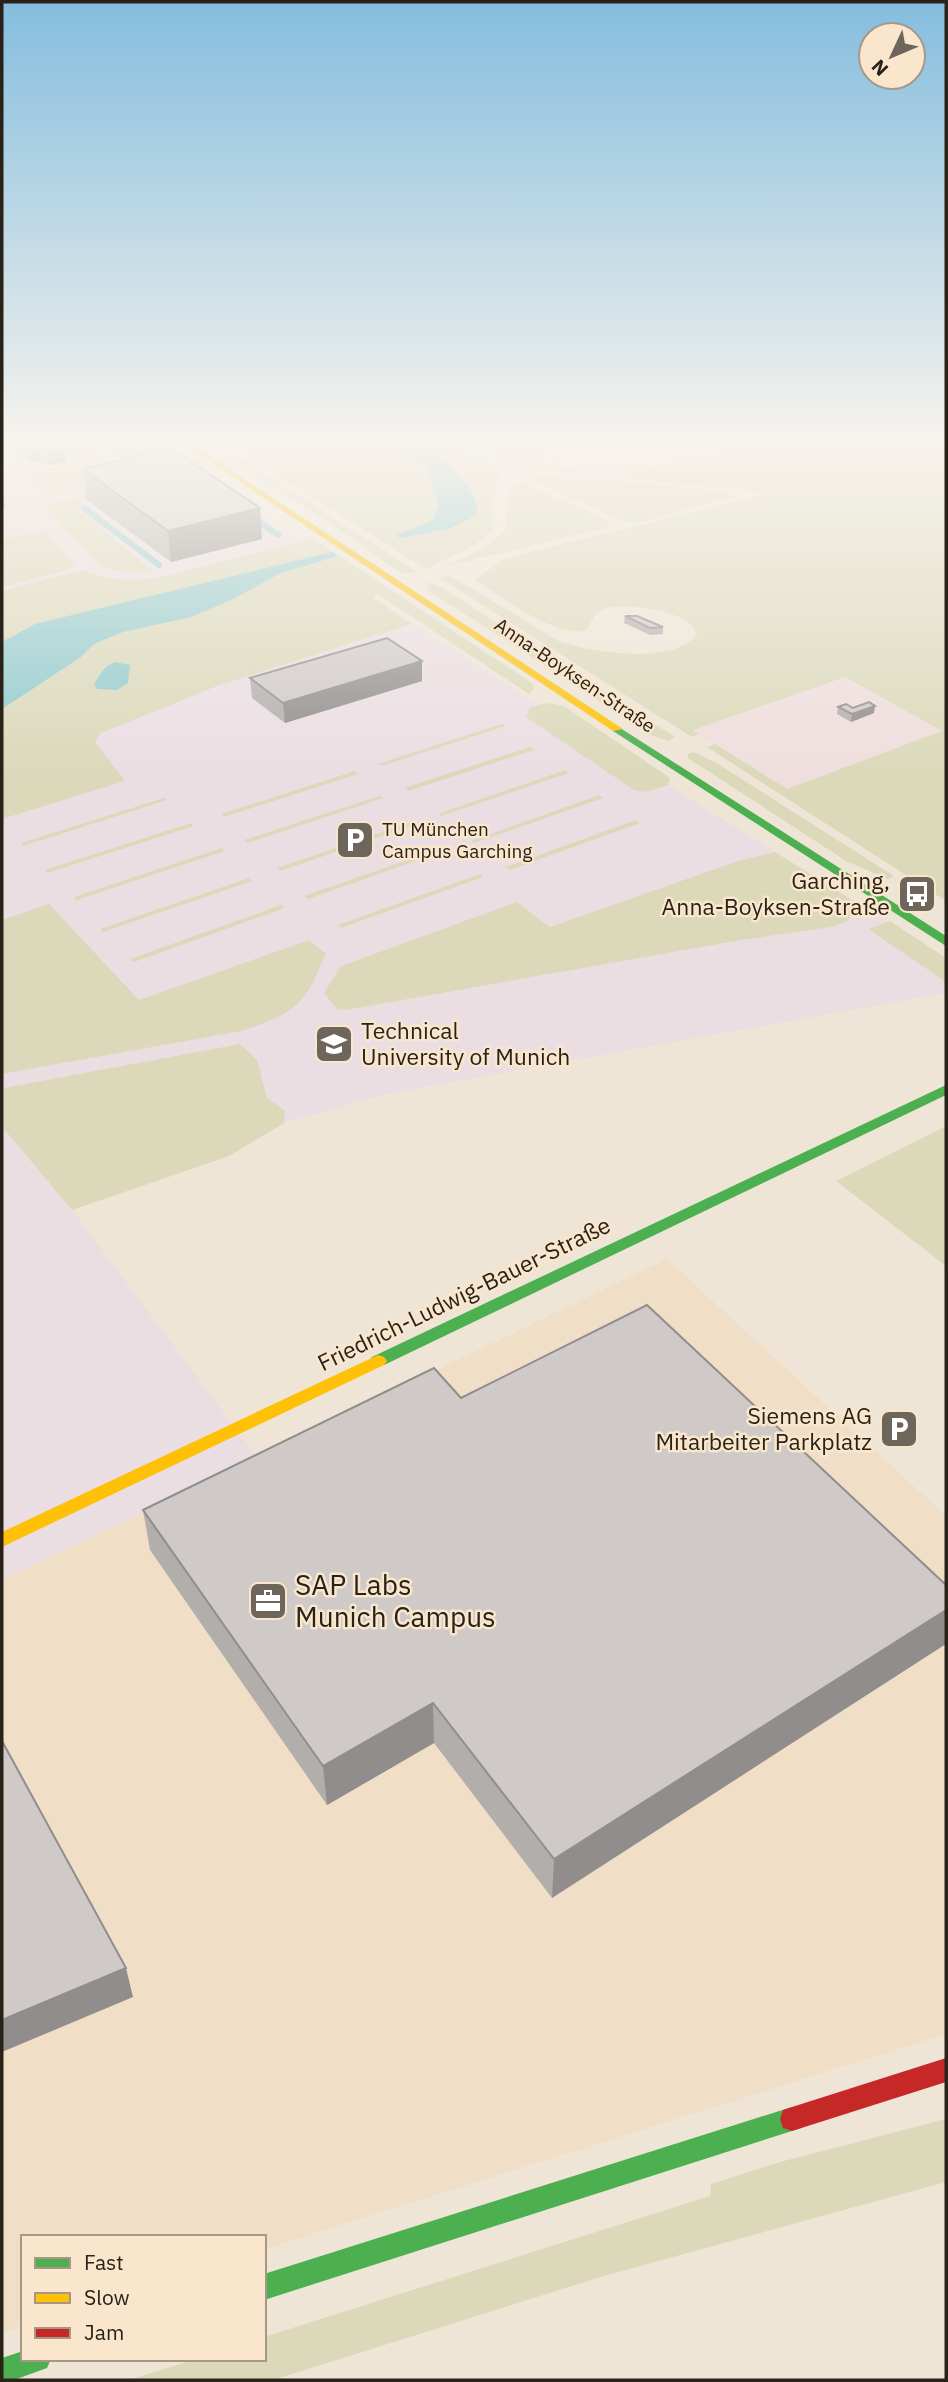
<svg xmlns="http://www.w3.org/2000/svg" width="948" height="2382" viewBox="0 0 948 2382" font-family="'IBM Plex Sans',sans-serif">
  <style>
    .built { fill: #f0dec6 }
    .industrial { fill: #efdedd }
    .education { fill: #ebdee3 }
    .green { fill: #dbd9ba }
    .water { fill: #8fcace }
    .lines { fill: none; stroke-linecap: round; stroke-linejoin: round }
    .stream { stroke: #8fcace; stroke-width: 6 }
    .fast { fill: #4caf50; fill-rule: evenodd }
    .slow { fill: #ffc107; fill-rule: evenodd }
    .jam { fill: #c62828; fill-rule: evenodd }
    .wall { fill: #b2aeac }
    .shaded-wall { fill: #918d8c }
    .building { fill: #cfcac8; stroke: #918d8c; stroke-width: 2 }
    .labels { text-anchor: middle; stroke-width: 5; stroke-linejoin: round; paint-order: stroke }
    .far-street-label { font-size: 19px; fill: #292218; stroke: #f9e6cc }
    .far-poi-label { font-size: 19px; fill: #292218; stroke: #f9e6cc; text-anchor: start }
    .poi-label { font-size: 23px; fill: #292218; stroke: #f9e6cc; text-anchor: end }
    .street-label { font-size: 23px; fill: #292218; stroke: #f9e6cc }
    .near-poi-label { font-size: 28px; fill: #292218; stroke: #f9e6cc; text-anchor: start }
  </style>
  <rect width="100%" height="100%" fill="#eee5d6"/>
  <path class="built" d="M529 441H751L626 475 589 472Z
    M667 1259 946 1516V2034L264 2249V2237H23V2326L2 2332V1580Z"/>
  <path class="industrial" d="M845 677 943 731 787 789 692 730Z"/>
  <path class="education" d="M2 441H151L319 550 372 597 524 696 946 958V993L386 1094 284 1123 229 1156 72 1210 257 1457 2 1580Z"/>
  <path class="green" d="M50 441H88L138 476 52 496 41 494 44 492 10 461 19 459 35 472 77 461Z
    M197 441H214L419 573H403L387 564 344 532Z
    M223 441H392L428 469 439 505 433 520 398 535 400 538 449 529 447 463 414 441H450L500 468 493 501 492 531 475 544 426 569Z
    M464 441H529L565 459 540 456 519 458 589 472 626 475 751 441H946V901L707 747 715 744 787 789 942 731 845 677 693 730 699 734 692 737 440 578 448 574 558 641C591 652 674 666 697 634 694 630 692 624 687 621 672 610 612 599 597 613 592 618 590 626 585 631 549 635 505 598 474 580L506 558 760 496 759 491 532 470 507 463Z
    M529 473 720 491 732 497 641 522H625L522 475Z
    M153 480 156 483 79 501 83 506 76 508 152 570 130 573 103 568 43 506Z
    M522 483 611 522 606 527 447 566 492 543 505 531 511 487Z
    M45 531 76 566 67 570 2 587V539Z
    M312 538 532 683 534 689 529 694 378 594 372 597 411 624 217 686 101 733 95 742 125 781 2 819V591L82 570 106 578 136 580 157 578Z
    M428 582 439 586 675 737 668 741 651 735 428 590Z
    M547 703 564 706 670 778 668 785 646 792 634 790 526 717 530 707Z
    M502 724 506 726 381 766 378 764Z
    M530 747 534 750 408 791 404 788Z
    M694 752 718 764 894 876 888 879 846 861 688 758V754Z
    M565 770 569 773 441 816 438 814Z
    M355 771 358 774 224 817 221 814Z
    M599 795 603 798 474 843 471 841Z
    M380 796 383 798 247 843 244 840Z
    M164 798 167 800 23 846 21 843Z
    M636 820 640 823 510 870 506 867Z
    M415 821 418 824 280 871 277 868Z
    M191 823 194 826 47 873 45 870Z
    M444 847 447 850 308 899 304 896Z
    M222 848 225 851 77 900 74 897Z
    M775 852 855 902 849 920 832 927 741 940 346 1010 337 1009 324 993 341 966 517 902 550 927 738 861Z
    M480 874 483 877 341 928 338 925Z
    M249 878 252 881 103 932 100 929Z
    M49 904 139 1000 309 940 326 954C319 968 313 986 303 998 289 1016 262 1024 241 1031L2 1074V920Z
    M281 905 285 908 134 962 130 959Z
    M890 921 946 958V982L868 929Z
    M240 1044 257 1060 267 1098 285 1111 284 1123 229 1156 72 1210 4 1129V1088Z
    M946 1126V1266L836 1181Z
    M946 2119V2182L607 2275 273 2380H129L196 2359H264V2337L710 2196 711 2184 780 2162Z"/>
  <path class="water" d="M392 441C399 441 409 439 415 441 436 449 484 492 476 515L449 529 399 538 397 535 433 520 439 505 428 469Z
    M332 552 338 556 281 573 231 600 191 617 123 632 94 644 81 657 2 709V642L35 624Z
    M115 662 130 665 128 683 117 690 97 689 94 685C98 676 106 664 115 662Z"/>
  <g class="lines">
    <path class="stream" d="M84 508 159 565
      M252 517 278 535"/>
    <path class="fast" d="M617 726 946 936V946L613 731V727Z
      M946 1085V1095L384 1365H372L369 1361 372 1357Z
      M792 2107 801 2110 804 2119 801 2128 792 2131 264 2300V2274Z
      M23 2351V2359H51L47 2368 14 2380H2V2358Z"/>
    <path class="slow" d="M178 441H187L623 729 613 731Z
      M378 1355 384 1357 387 1361 384 1365 2 1547V1532Z"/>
    <path class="jam" d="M946 2058V2082L792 2131 783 2128 780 2119 783 2110 792 2107Z"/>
  </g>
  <path class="wall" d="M2 441H61L65 444 67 461 48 466 41 461 31 463Z
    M93 441H157L159 452 262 539 171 562 87 500 83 469 122 460Z
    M625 616 663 627V634L650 635 624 623Z
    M250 678 422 681 285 723 252 698Z
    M838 707 853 708 874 713 851 722 837 714Z
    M647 1305 552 1898 434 1743 327 1805 150 1550 143 1510 461 1398Z"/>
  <path class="shaded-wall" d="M144 441H157L159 459 156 460 145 453Z
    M39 443 41 461 31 463 28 445Z
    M65 444 67 461 48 466 45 448Z
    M140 449 142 472H139L136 450Z
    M2 488 5 507H2Z
    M260 508 262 539 171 562 168 531Z
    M422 661V681L285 723 283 703Z
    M875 706 874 713 851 722 852 714Z
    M946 1610V1644L552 1898 554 1859Z
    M433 1703 434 1743 327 1805 323 1766Z
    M126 1968 133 1997 2 2052V2020Z"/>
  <path class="building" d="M22 441H61L65 444 45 448 39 443 28 445Z
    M123 441H144L153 446 145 448 153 453 148 454 140 449 136 450Z
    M172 449 260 508 168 531 83 469Z
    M625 616H637L663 627 650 628Z
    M387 638 422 661 283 703 250 678Z
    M869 702 875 706 852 714 838 707 846 704 853 708Z
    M647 1305 946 1585V1610L554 1859 433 1703 323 1766 143 1510 434 1368 461 1398Z
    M2 1741 126 1968 2 2020Z"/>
  <linearGradient id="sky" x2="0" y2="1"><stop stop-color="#84bdde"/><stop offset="0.57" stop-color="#f7f3ed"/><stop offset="1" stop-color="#f7f3ed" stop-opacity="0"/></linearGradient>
  <rect width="948" height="774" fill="url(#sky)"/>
  <defs>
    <symbol id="parking-square" viewBox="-11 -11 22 22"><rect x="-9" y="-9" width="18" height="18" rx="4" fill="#6e665a" stroke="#f9e6cc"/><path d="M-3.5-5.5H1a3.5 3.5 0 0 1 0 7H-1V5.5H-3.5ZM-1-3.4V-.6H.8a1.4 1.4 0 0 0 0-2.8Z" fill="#fff"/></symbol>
    <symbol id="bus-square" viewBox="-11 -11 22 22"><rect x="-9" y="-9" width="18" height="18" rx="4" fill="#6e665a" stroke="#f9e6cc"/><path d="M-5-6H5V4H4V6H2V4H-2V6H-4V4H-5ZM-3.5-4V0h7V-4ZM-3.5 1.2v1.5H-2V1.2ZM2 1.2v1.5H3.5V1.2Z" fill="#fff"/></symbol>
    <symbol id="university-square" viewBox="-11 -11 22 22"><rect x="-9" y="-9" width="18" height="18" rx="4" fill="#6e665a" stroke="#f9e6cc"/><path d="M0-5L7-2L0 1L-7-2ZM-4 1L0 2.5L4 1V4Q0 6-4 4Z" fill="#fff"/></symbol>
    <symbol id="office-square" viewBox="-11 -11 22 22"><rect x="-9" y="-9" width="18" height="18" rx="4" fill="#6e665a" stroke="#f9e6cc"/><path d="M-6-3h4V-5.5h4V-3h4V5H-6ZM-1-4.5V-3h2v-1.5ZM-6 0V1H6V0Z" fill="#fff"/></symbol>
  </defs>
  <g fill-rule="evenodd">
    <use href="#parking-square" x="333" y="818" width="44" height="44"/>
    <use href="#bus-square" x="895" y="872" width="44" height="44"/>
    <use href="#university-square" x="312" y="1022" width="44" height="44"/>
    <use href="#parking-square" x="877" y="1407" width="44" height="44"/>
    <use href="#office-square" x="246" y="1579" width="44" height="44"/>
  </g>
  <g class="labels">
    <g class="far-street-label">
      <text transform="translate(575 675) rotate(34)" y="7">Anna-Boyksen-Straße</text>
    </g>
    <g class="far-poi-label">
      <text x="382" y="836">TU München<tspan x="382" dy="22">Campus Garching</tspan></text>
    </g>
    <g class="poi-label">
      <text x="890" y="889">Garching,<tspan x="890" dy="26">Anna-Boyksen-Straße</tspan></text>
      <text x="361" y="1039" text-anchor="start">Technical<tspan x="361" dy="26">University of Munich</tspan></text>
      <text x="872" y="1424">Siemens AG<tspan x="872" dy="26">Mitarbeiter Parkplatz</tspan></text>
    </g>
    <g class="street-label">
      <text transform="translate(464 1294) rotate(-26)" y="8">Friedrich-Ludwig-Bauer-Straße</text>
    </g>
    <g class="near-poi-label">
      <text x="295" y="1595">SAP Labs<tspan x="295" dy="32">Munich Campus</tspan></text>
    </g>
  </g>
  <rect width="948" height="2382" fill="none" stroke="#292218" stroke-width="7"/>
  <rect x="21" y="2235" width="245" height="126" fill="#f9e6cc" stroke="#a69884" stroke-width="2"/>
  <rect x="35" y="2258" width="35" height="10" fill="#4caf50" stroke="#a69884" stroke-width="2"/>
  <text x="84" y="2270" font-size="21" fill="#292218">Fast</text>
  <rect x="35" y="2293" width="35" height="10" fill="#ffc107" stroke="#a69884" stroke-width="2"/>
  <text x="84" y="2305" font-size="21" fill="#292218">Slow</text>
  <rect x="35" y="2328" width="35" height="10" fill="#c62828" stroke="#a69884" stroke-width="2"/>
  <text x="84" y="2340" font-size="21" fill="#292218">Jam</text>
  <g transform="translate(892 56) rotate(226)"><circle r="33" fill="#f9e6cc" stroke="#a69884" stroke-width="2"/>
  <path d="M0-5L12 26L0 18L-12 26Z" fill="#6e665a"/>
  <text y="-10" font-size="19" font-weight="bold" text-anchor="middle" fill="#292218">N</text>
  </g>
</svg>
